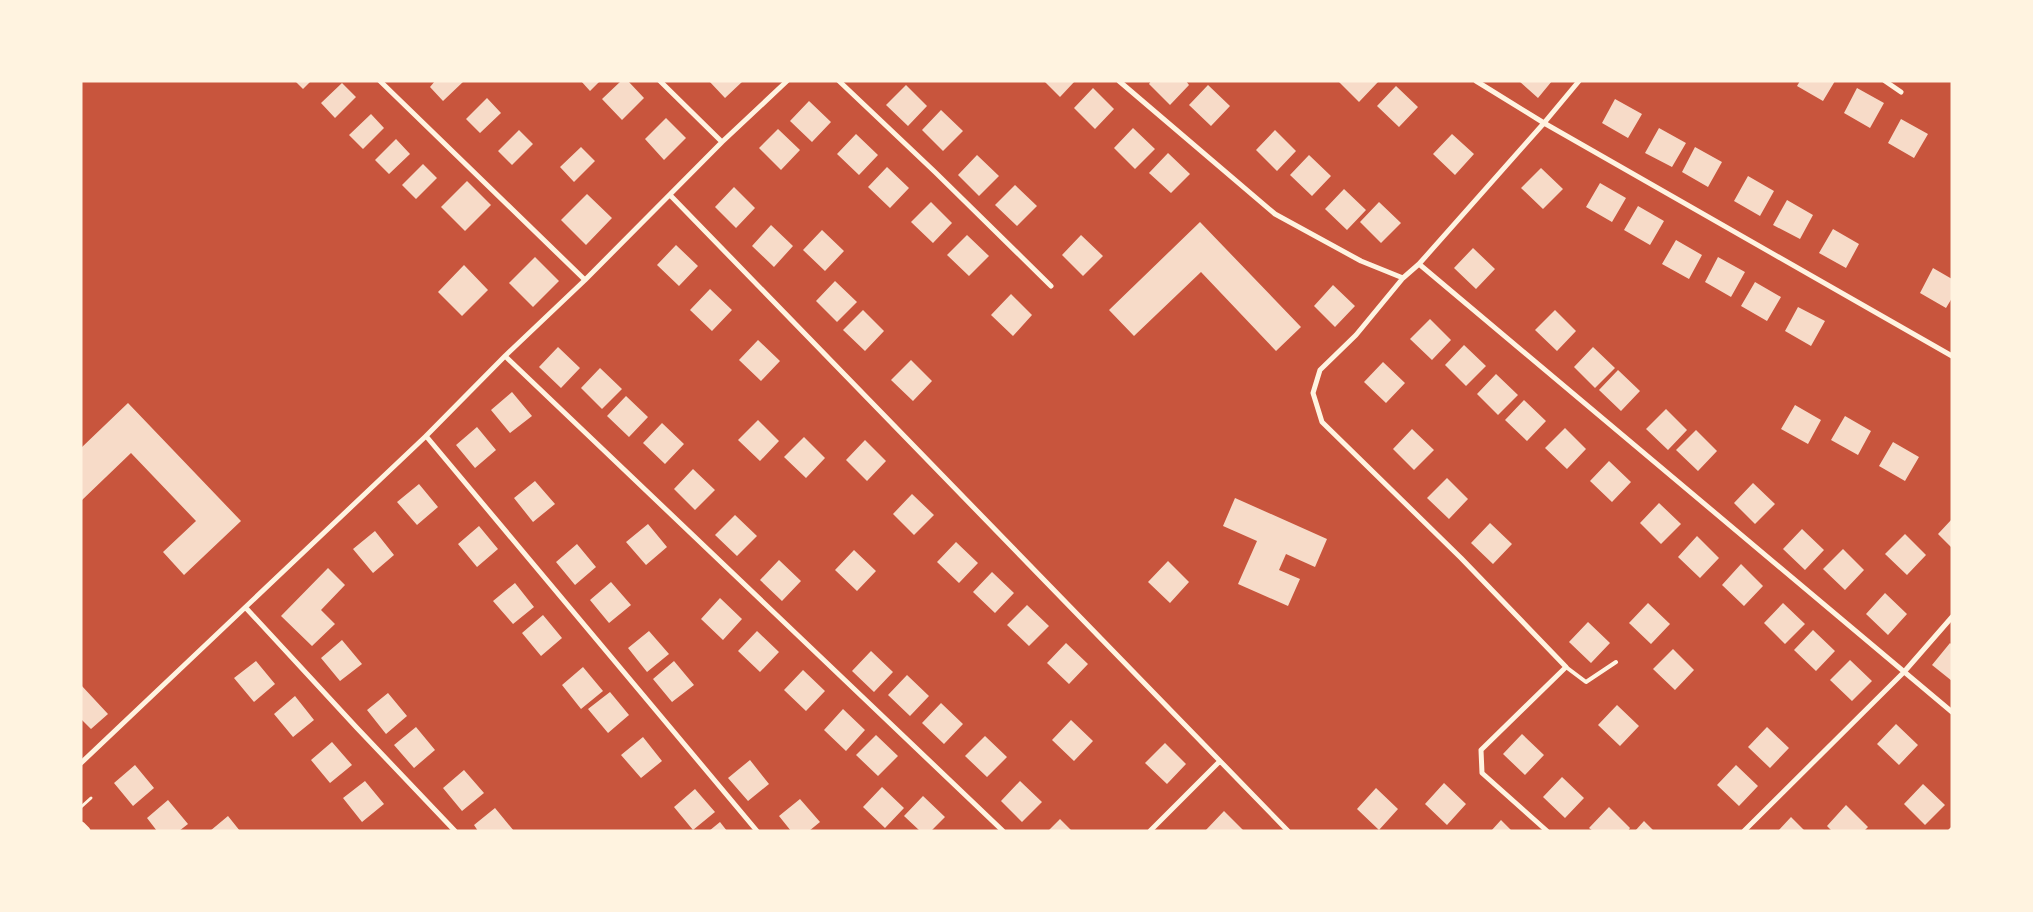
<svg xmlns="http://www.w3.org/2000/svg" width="2033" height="912" viewBox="0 0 2033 912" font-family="Montserrat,sans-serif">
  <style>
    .building { fill: #f7dbc8 }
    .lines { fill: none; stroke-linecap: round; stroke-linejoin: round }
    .path { stroke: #fff3e0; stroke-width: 3 }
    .service { stroke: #fff3e0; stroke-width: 4 }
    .minor { stroke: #fff3e0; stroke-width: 5 }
    .tertiary { stroke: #fff3e0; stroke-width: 9 }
  </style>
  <rect width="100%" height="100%" fill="#c8553d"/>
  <path class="building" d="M295 81H311L303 89Z
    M435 81H464L443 101 430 87Z
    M581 81H600L590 91Z
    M621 81H628L644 98 622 120 602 99Z
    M709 81H743L725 98Z
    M1044 81H1075L1060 97Z
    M1151 81H1186L1189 85 1170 105 1149 84Z
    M1338 81H1377L1378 82 1359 102Z
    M1519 81H1552L1538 98Z
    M1800 81H1835L1823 101 1797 86Z
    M342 83 356 97 335 118 321 103Z
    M906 85 927 106 908 126 886 105Z
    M1208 85 1230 106 1211 126 1189 105Z
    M1396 86 1418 107 1399 127 1377 106Z
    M1093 88 1114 109 1095 129 1074 108Z
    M1857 88 1884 103 1870 128 1844 113Z
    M487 98 501 113 480 133 466 119Z
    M1615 99 1642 114 1628 138 1602 123Z
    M809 101 831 122 812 142 790 121Z
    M941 110 963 131 943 151 922 130Z
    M371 114 384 128 363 149 349 135Z
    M666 118 686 138 664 160 645 139Z
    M1901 119 1928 134 1914 158 1888 143Z
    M1133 128 1155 149 1135 169 1114 148Z
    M1659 128 1686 143 1672 167 1645 153Z
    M778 129 800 150 781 170 759 148Z
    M519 130 533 144 512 165 498 151Z
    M1275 130 1296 151 1277 171 1256 150Z
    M856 134 878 155 859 175 837 154Z
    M1452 134 1474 154 1455 175 1433 154Z
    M396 139 410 154 389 174 375 160Z
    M581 147 595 161 574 182 560 167Z
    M1695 147 1722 162 1708 187 1682 172Z
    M1168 153 1190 174 1171 193 1149 173Z
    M977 155 999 176 979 196 958 175Z
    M1309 155 1331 176 1312 196 1290 175Z
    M423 164 437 178 416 199 402 185Z
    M887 167 909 188 890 208 868 187Z
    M1541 168 1563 189 1543 209 1521 188Z
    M1748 176 1774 191 1760 216 1734 201Z
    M467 181 491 205 465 231 441 207Z
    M1600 183 1626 198 1612 222 1586 207Z
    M1015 185 1037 206 1017 226 995 205Z
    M734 187 755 208 736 228 715 207Z
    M1344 189 1366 210 1347 230 1325 209Z
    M587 194 612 218 586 245 561 220Z
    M1787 200 1813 215 1800 239 1773 225Z
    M931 202 952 223 933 243 911 222Z
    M1379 202 1401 223 1381 243 1360 222Z
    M1638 206 1664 221 1650 245 1624 230Z
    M1200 222 1301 327 1276 351 1201 272 1134 336 1109 310Z
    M771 225 793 246 774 267 752 246Z
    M1833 229 1859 244 1846 268 1819 253Z
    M822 230 844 251 825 271 803 250Z
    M967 235 989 256 969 276 947 255Z
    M1081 235 1103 256 1083 276 1062 255Z
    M1676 240 1702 255 1689 279 1662 264Z
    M676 245 698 266 679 286 657 265Z
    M1473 248 1495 269 1476 289 1454 268Z
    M535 257 559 281 533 307 509 283Z
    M1718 257 1745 272 1731 297 1705 282Z
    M464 265 488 290 462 316 438 292Z
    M1933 268 1952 279V298L1946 308 1920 293Z
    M835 281 857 302 837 322 816 301Z
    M1755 282 1781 297 1767 321 1741 306Z
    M1333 285 1355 306 1335 327 1314 306Z
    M710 289 732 310 712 331 690 310Z
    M1011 294 1032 315 1013 336 991 315Z
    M1798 307 1825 321 1811 346 1785 331Z
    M863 310 884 331 865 351 843 330Z
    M1555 310 1576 331 1557 351 1535 330Z
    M1430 319 1451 340 1432 360 1410 339Z
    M758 340 780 361 761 381 739 360Z
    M1464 345 1486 366 1466 386 1445 365Z
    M558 347 580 368 561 388 539 367Z
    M1593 347 1615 368 1595 388 1574 367Z
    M911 360 932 381 913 401 891 380Z
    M1383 362 1405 383 1386 403 1364 382Z
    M600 368 622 389 602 409 581 388Z
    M1618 370 1640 391 1621 411 1599 390Z
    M1496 374 1518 395 1498 415 1477 394Z
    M512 392 532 416 510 433 491 410Z
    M626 396 648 417 629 437 607 416Z
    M1524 400 1546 421 1527 441 1505 420Z
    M128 403 241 521 184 575 163 552 196 521 131 453 81 501V448Z
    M1795 405 1821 420 1808 444 1781 429Z
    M1666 409 1687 430 1668 450 1646 429Z
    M1845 416 1871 431 1858 455 1831 440Z
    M758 420 779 441 760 461 738 440Z
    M662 423 684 444 665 464 643 443Z
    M477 427 496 450 475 468 456 445Z
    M1565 428 1586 449 1567 469 1545 448Z
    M1412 429 1434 450 1414 470 1393 449Z
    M1696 430 1717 451 1698 471 1676 450Z
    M804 437 825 458 806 478 784 457Z
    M865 440 886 461 867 481 846 460Z
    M1893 442 1919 457 1905 481 1879 466Z
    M1609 461 1631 482 1612 502 1590 481Z
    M693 469 715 490 695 510 674 489Z
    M1447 478 1468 499 1449 519 1427 498Z
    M535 481 555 504 533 522 514 498Z
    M1753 483 1775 504 1755 524 1734 503Z
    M419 484 438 507 417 525 397 502Z
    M912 494 934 515 914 535 893 514Z
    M1235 498 1327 539 1315 567 1286 554 1279 570 1300 579 1288 606 1238 584 1257 541 1223 526Z
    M1659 503 1681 524 1661 544 1640 523Z
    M735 515 757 536 737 556 715 535Z
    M1952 519V548L1938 534Z
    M1490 523 1512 544 1493 564 1471 543Z
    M648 524 667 547 646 565 626 542Z
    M479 526 498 549 477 567 458 544Z
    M1802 529 1824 550 1805 570 1783 549Z
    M375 531 394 555 373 573 353 549Z
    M1905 534 1926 555 1907 575 1885 554Z
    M1697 536 1719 558 1700 578 1678 557Z
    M956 542 978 563 959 583 937 562Z
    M577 544 596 567 575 585 556 562Z
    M1843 549 1864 570 1845 590 1823 569Z
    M854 550 876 571 857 591 835 570Z
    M779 560 801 581 782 601 760 580Z
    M1168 561 1189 582 1170 603 1148 582Z
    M1741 564 1763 586 1744 606 1722 585Z
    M328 568 345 585 321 610 335 624 312 646 281 616Z
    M992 572 1014 593 995 613 973 592Z
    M611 582 631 605 609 623 590 600Z
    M515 583 534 607 513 624 493 601Z
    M1885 593 1907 614 1888 635 1866 614Z
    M720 598 742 619 723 640 701 619Z
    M1648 603 1670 624 1651 644 1629 623Z
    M1783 603 1805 624 1785 644 1764 623Z
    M1027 605 1049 626 1029 646 1007 625Z
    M543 615 562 638 541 656 522 633Z
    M1588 622 1610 643 1591 663 1569 642Z
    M1813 630 1835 651 1816 671 1794 650Z
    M649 631 669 654 647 672 628 648Z
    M757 631 779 652 760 672 738 651Z
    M342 640 362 664 340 681 321 658Z
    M1066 643 1088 664 1069 684 1047 663Z
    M1950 643 1952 645V681L1932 665Z
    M1673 649 1694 670 1675 690 1653 669Z
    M871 651 893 672 874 692 852 671Z
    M1850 660 1872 681 1852 701 1830 680Z
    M256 661 275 684 254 702 234 678Z
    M674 661 694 685 672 702 653 679Z
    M583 667 603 691 581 709 562 685Z
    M803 670 825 691 806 711 784 690Z
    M907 675 929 696 910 716 888 695Z
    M81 685 108 714 91 729 81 719Z
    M610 692 629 715 608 733 588 709Z
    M388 693 407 716 386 734 367 710Z
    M295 696 314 720 293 737 274 714Z
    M941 703 963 724 944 744 922 723Z
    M1617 705 1639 726 1620 746 1598 725Z
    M843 709 865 730 846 751 824 730Z
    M1071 720 1093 741 1074 761 1052 740Z
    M1896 724 1918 745 1899 765 1877 744Z
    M416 727 435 750 414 768 394 745Z
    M1767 727 1789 748 1770 768 1748 747Z
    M1522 734 1544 755 1525 775 1503 754Z
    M876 735 898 756 878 776 856 755Z
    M985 736 1007 757 987 777 965 756Z
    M643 737 662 761 641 778 621 755Z
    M332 742 352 765 330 783 311 760Z
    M1165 743 1186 764 1167 784 1145 763Z
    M750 760 769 784 748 801 728 778Z
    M135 765 154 788 133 806 114 783Z
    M1736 765 1758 786 1739 806 1717 785Z
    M464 770 484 793 462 811 443 788Z
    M1562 777 1584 798 1565 818 1543 797Z
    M365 781 384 804 362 822 343 798Z
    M1020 781 1042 802 1022 822 1001 801Z
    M1444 783 1466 804 1447 825 1425 804Z
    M1923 784 1945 805 1925 825 1904 804Z
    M882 787 904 808 885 828 863 807Z
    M1376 788 1398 809 1379 830 1357 809Z
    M695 789 715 812 693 830 674 807Z
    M923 796 945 817 931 831H920L904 816Z
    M800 799 820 822 809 831H791L779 816Z
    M168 800 188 824 179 831H157L147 818Z
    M1846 805 1868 827 1864 831H1832L1827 826Z
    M1609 807 1630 828 1628 831H1593L1589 828Z
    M495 808 514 831H478L474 825Z
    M1224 811 1244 831H1205Z
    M228 816 240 831H210Z
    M1791 817 1805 831H1778Z
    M1060 819 1072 831H1048Z
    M1501 820 1512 831H1491Z
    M1644 821 1654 831H1635Z
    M720 822 727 831H709Z"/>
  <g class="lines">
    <path class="path" d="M81 807 91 798"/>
    <path class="service" d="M1566 667 1586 682 1616 662
      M1950 831 1952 829"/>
    <path class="minor" d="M380 81 585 280
      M660 81 722 142
      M839 81 935 172 1051 286
      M1119 81 1275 214 1361 261 1403 278
      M1476 81 1544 123 1952 356
      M1885 81 1901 92
      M670 195 1288 831
      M1419 264 1952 712
      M505 356 1003 831
      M426 436 757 831
      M246 608 357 728 455 831
      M81 763 426 436 505 356 585 280 722 142 787 81
      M1150 831 1220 761
      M1547 831 1482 773 1481 750 1566 667 1461 558 1322 422 1313 393 1320 370 1356 335 1403 278 1419 264 1544 123 1579 81
      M1744 831 1904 672 1952 617"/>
    <path class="tertiary" d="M81 826 86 831"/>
  </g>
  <rect width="2033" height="912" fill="none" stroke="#fff3e0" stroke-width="165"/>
</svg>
